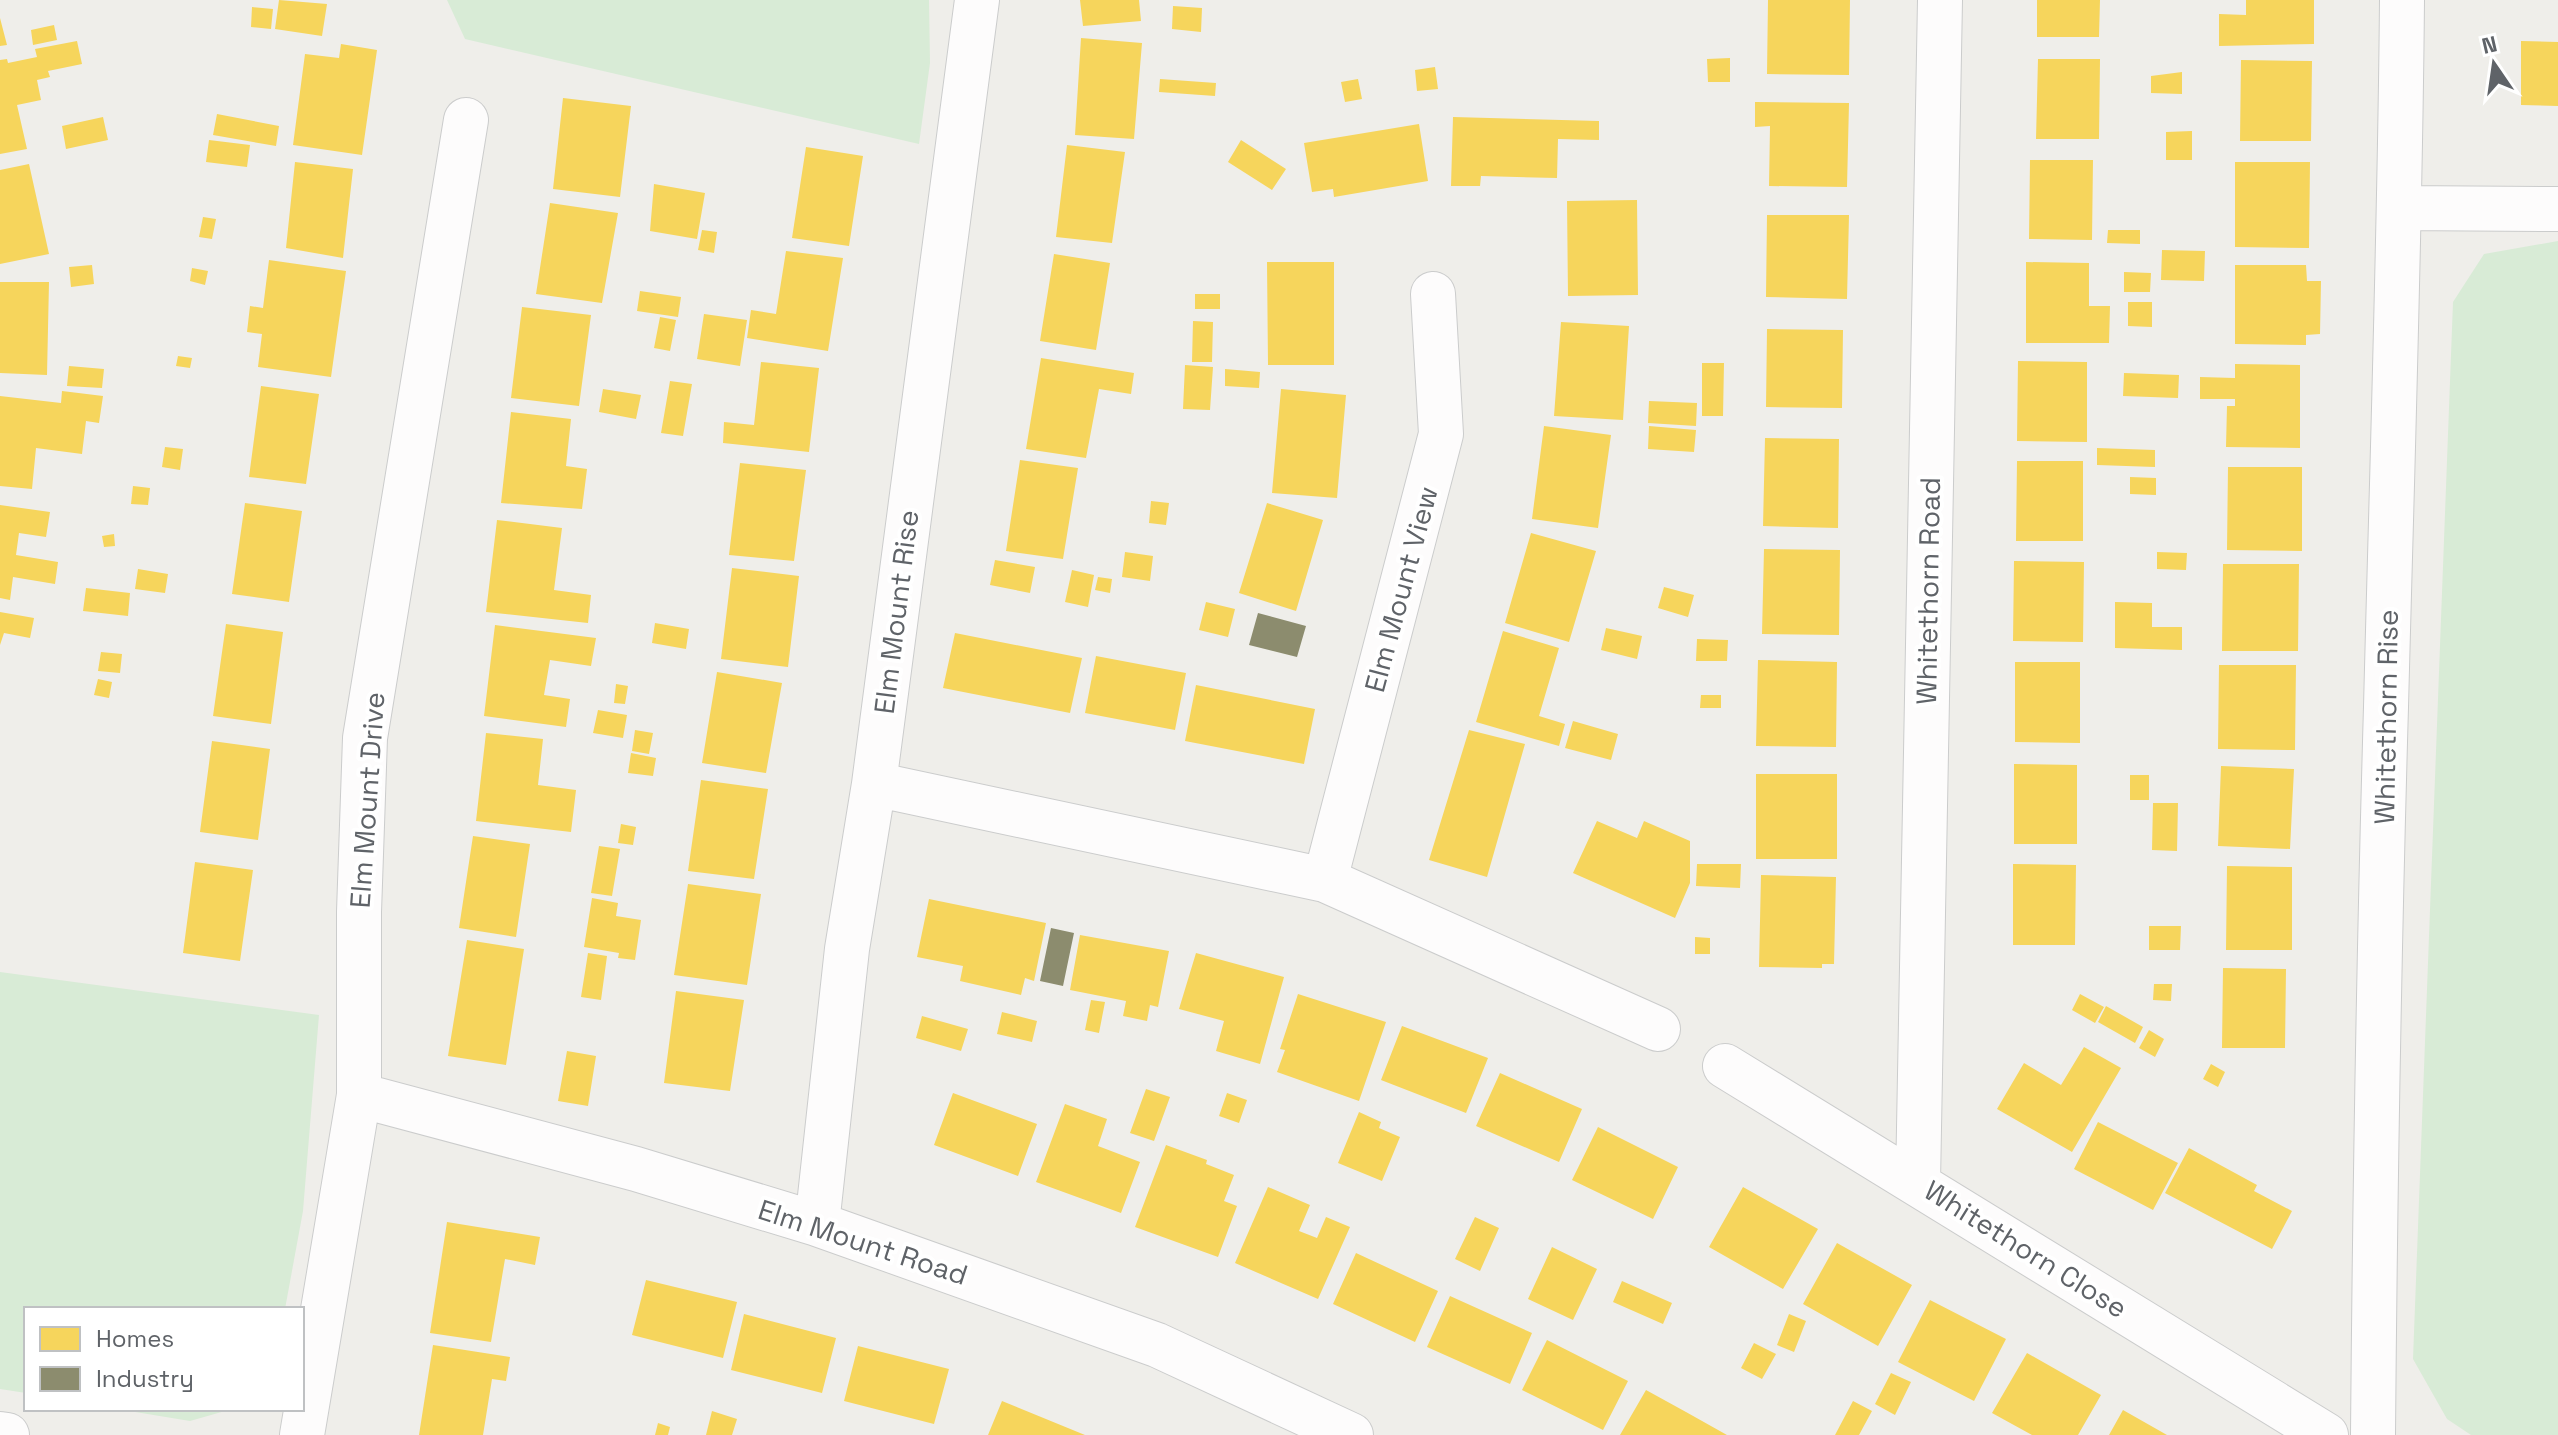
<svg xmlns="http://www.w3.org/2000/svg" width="2558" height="1435" viewBox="0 0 2558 1435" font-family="'Space Grotesk',sans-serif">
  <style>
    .green { fill: #d8ebd6 }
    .homes { fill: #f6d55c }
    .industry { fill: #8c8c6e }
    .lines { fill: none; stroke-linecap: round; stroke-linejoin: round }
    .minor-casing { stroke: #cbcccc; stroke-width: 46 }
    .minor { stroke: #fdfcfc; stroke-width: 44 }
    .labels { text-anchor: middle; stroke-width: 8; stroke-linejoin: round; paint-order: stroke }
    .street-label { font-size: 28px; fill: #5f6368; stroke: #fff }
  </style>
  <rect width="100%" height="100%" fill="#efeeea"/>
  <path class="green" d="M447 0H929L930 63 919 144 465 39Z
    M2558 241V1435H2471L2447 1419 2413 1359 2453 302 2484 254Z
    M0 972 319 1015 303 1211 285 1309H26V1393L0 1389Z
    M117 1409H232L190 1421Z"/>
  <path class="homes" d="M279 0 327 4 322 36 275 29Z
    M1080 0H1139L1141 21 1083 26Z
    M1768 0H1850L1849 75 1767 74Z
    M2037 0H2100L2099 37H2037Z
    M2246 0H2314V44L2219 46V14L2246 15Z
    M1173 6 1202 8 1201 32 1172 29Z
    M252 7 273 9 271 29 251 27Z
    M0 18 7 45 0 46Z
    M54 25 57 40 33 45 31 30Z
    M1081 38 1142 43 1134 139 1075 135Z
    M77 41 82 64 48 71 50 77 37 80 41 100 17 105 27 149 0 154V60L7 59 8 63 37 57 35 49Z
    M2521 41 2558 42V106L2521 105Z
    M341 44 377 50 362 155 293 145 305 54 339 58Z
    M1730 58V82H1708L1707 59Z
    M2038 59H2100L2099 139H2036Z
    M2241 60 2312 61 2311 141H2240Z
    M1435 67 1438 89 1417 91 1415 70Z
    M2182 72V94L2151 93V76Z
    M1160 79 1216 83 1215 96 1159 92Z
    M1358 79 1362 99 1345 102 1341 82Z
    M563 98 631 106 620 197 553 189Z
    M1755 102 1849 103 1847 187 1769 186 1770 126 1755 127Z
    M217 114 279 126 276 146 213 135Z
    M103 117 108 140 66 149 62 126Z
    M1453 117 1599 121V140L1558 139 1557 178 1481 176 1480 186H1451Z
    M1419 124 1428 181 1334 197 1333 189 1312 192 1304 143Z
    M2192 131V160H2166V132Z
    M209 140 250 145 247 167 206 162Z
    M1241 140 1286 169 1272 190 1228 162Z
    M1067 145 1125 152 1112 243 1056 237Z
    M806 147 863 156 849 246 792 238Z
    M2030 160H2093L2092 240 2029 239Z
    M295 162 353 169 343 258 286 248Z
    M2235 162H2310L2309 248 2235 247Z
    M29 164 49 254 0 264V170Z
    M654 184 705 193 697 239 650 231Z
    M1637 200 1638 295 1568 296 1567 201Z
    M550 203 618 213 602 303 536 294Z
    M1767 215H1849L1847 299 1766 297Z
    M203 217 216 219 212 239 199 237Z
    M702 230 717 232 714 253 698 250Z
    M2108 230H2140V244L2107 243Z
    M2162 250 2205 251 2204 281 2161 280Z
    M786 251 843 258 828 351 747 338 751 310 776 314Z
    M1054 254 1110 263 1096 350 1040 341Z
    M269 260 346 271 331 377 258 367 262 334 247 332 250 306 263 308Z
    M1267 262H1334V365H1268Z
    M2026 262 2089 263V306H2110L2109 343H2026Z
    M92 265 94 284 71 287 69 267Z
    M2235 265H2306L2307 281H2321L2320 334 2306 335V345L2235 344Z
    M192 268 208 271 205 285 190 281Z
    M2124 272 2151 273 2150 292H2124Z
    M0 282H49L47 375 0 373Z
    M640 291 681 297 678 317 637 311Z
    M1195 294H1220V309H1195Z
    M2128 302H2152V327L2128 326Z
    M522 307 591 315 579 406 511 398Z
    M704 314 747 320 740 366 697 359Z
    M660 317 676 320 670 351 654 348Z
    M1193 321 1213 322 1212 362H1192Z
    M1561 322 1629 326 1623 420 1554 416Z
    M1767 329 1843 330 1842 408 1766 407Z
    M178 356 192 358 190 368 176 366Z
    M1041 358 1134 373 1131 394 1099 389 1086 458 1026 449Z
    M2018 361 2087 362V442L2017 441Z
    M761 362 819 368 809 452 723 443 724 422 754 425Z
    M1702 363H1724L1723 416H1702Z
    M2235 364 2300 365V448L2226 447 2227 406H2235V399H2200V377L2235 378Z
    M1185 365 1213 367 1210 410 1183 409Z
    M69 366 104 369 102 388 67 386Z
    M1225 369 1260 372 1259 388 1225 386Z
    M2124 373 2179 375 2178 398 2123 396Z
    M670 381 692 384 683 436 661 433Z
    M261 386 319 394 306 484 249 477Z
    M603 389 641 395 636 419 599 412Z
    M1281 389 1346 395 1337 498 1272 493Z
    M62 391 103 396 99 423 86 421 82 454 36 448 32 489 0 486V396L61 403Z
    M1649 401 1697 403 1696 426 1648 423Z
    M511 412 571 419 566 466 587 469 582 509 501 503Z
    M1544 426 1611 435 1598 528 1532 519Z
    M1649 426 1696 430 1694 452 1648 449Z
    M1765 438 1839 439 1838 528 1763 526Z
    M165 447 183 449 180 470 162 467Z
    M2097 448 2155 450V467L2097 465Z
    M1020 460 1078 468 1063 559 1006 551Z
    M2017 461H2083V541H2016Z
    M740 463 806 470 794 561 729 555Z
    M2228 467H2302V551L2227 550Z
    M2130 477 2156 478V495L2130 494Z
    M133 486 150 488 148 505 131 504Z
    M1151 501 1169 503 1166 525 1149 523Z
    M245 503 302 511 289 602 232 594Z
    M1267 503 1323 520 1296 611 1239 593Z
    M0 505 50 512 46 537 19 533 16 555 58 562 55 584 13 577 10 600 0 598Z
    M497 520 562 528 554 590 591 595 588 623 486 612Z
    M1531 533 1596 551 1569 642 1505 623Z
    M114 534 115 546 104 547 102 536Z
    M1764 549 1840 550 1839 635 1762 634Z
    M1125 552 1153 556 1150 581 1122 577Z
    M2157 552 2187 553 2186 570 2157 569Z
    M995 560 1035 567 1030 593 990 585Z
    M2014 561 2084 562 2083 642 2013 641Z
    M2223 564H2299L2298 651H2222Z
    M732 568 799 576 788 667 721 659Z
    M138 569 168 574 165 593 135 589Z
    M1072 570 1094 575 1088 607 1065 602Z
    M1098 577 1112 579 1110 593 1095 590Z
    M1664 587 1694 595 1688 617 1658 608Z
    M86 588 130 593 128 616 83 611Z
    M1206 602 1235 609 1228 637 1199 630Z
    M2115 602 2152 603V627H2182V650L2115 648Z
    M0 612 34 618 30 638 4 633 0 645Z
    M655 623 689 629 686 649 652 643Z
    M226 624 283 632 271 724 213 716Z
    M495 625 596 638 591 666 550 660 544 695 570 699 566 727 484 716Z
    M1606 628 1642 636 1637 659 1601 650Z
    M1503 631 1559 648 1539 716 1565 724 1559 746 1476 722Z
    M955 633 1082 658 1070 713 943 688Z
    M1697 639 1728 640 1727 661H1696Z
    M101 652 122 654 120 673 98 671Z
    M1096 656 1186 673 1175 730 1085 713Z
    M1758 660 1837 662 1836 747 1756 746Z
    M2015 662H2080V743L2015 742Z
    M2219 665H2296L2295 750 2218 749Z
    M717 672 782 683 766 773 702 763Z
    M98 679 112 682 109 698 94 695Z
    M616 684 628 686 625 704 614 703Z
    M1196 685 1315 709 1304 764 1185 741Z
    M1701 695H1721V708H1700Z
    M598 710 627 715 623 738 593 733Z
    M1573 721 1618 734 1611 760 1565 748Z
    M635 730 653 733 649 754 632 751Z
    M1469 730 1525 744 1487 877 1429 860Z
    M486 733 543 739 538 785 576 790 571 832 476 821Z
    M212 741 270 749 258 840 200 832Z
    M631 753 656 758 653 776 628 773Z
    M2014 764 2077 765V844H2014Z
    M2221 766 2294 769 2290 849 2218 846Z
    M1756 774H1837V859H1756Z
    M2130 775H2149V800H2130Z
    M701 780 768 789 754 879 688 871Z
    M2153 803H2178L2177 851 2152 850Z
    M1597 821 1637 838 1644 821 1690 841V883L1675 918 1573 873Z
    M621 824 636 827 633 845 618 843Z
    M473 836 530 844 516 937 459 928Z
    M599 846 620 849 612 896 591 893Z
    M195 862 253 870 240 961 183 953Z
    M1697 864H1741L1740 888 1696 886Z
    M2013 864 2076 865 2075 945H2013Z
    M2227 866 2292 867V950H2226Z
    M1761 875 1836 877 1834 964H1822V968L1759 967Z
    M688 884 761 894 747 985 674 975Z
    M592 898 618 903 616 916 641 920 635 960 618 958 619 953 584 947Z
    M929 899 1046 923 1034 981 1025 978 1021 995 960 981 963 966 917 957Z
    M2149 926H2181L2180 950H2149Z
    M1080 935 1169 951 1158 1007 1150 1005 1147 1021 1123 1016 1126 1001 1070 990Z
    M1695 937 1710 938V954H1695Z
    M467 940 524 949 506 1065 448 1056Z
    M588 953 607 956 601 1000 581 997Z
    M1196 953 1284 977 1260 1064 1216 1051 1224 1021 1179 1009Z
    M2223 968 2286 969 2285 1048H2222Z
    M2154 984H2172L2171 1001 2153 1000Z
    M676 991 744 1000 730 1091 664 1083Z
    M1298 994 1386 1022 1359 1101 1277 1072 1285 1050 1280 1049Z
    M2080 994 2104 1007 2095 1023 2072 1010Z
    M1091 1000 1105 1002 1099 1033 1085 1030Z
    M2106 1006 2143 1027 2135 1043 2098 1022Z
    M1002 1012 1037 1021 1032 1042 997 1034Z
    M922 1016 968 1029 961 1051 916 1038Z
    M1402 1026 1488 1058 1466 1113 1381 1080Z
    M2149 1030 2164 1039 2155 1057 2139 1048Z
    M2084 1047 2121 1068 2072 1152 1997 1109 2024 1063 2061 1085Z
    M567 1051 596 1056 588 1106 558 1101Z
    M2211 1064 2225 1072 2218 1087 2203 1079Z
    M1500 1073 1582 1109 1559 1162 1476 1126Z
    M1146 1089 1170 1097 1154 1141 1130 1133Z
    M953 1093 1037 1124 1018 1176 934 1145Z
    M1227 1093 1247 1100 1239 1123 1219 1116Z
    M1065 1104 1107 1119 1098 1146 1140 1162 1121 1213 1036 1182Z
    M1359 1112 1381 1122 1379 1128 1400 1137 1382 1181 1338 1163Z
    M2098 1122 2178 1163 2153 1210 2074 1169Z
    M1598 1127 1678 1167 1653 1219 1572 1180Z
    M1166 1145 1207 1160 1206 1164 1234 1175 1224 1201 1237 1206 1218 1257 1135 1227Z
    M2189 1148 2257 1185 2254 1191 2292 1211 2272 1249 2165 1193Z
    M1268 1187 1310 1205 1299 1231 1317 1238 1326 1217 1350 1227 1318 1299 1235 1263Z
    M1743 1187 1818 1229 1783 1289 1709 1247Z
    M1475 1217 1499 1228 1480 1271 1455 1259Z
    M447 1222 540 1237 535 1265 505 1259 491 1342 430 1333Z
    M1837 1243 1912 1285 1878 1346 1803 1304Z
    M1552 1247 1597 1269 1573 1320 1528 1299Z
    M1356 1253 1438 1291 1415 1342 1333 1304Z
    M646 1280 737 1302 723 1358 632 1335Z
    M1622 1281 1672 1303 1663 1324 1613 1302Z
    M1450 1296 1532 1333 1510 1384 1427 1347Z
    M1930 1300 2006 1339 1974 1401 1898 1362Z
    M744 1314 836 1338 822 1393 731 1370Z
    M1789 1314 1806 1321 1794 1352 1777 1345Z
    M1547 1340 1628 1381 1603 1430 1522 1390Z
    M1754 1343 1776 1354 1762 1379 1741 1368Z
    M433 1345 510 1357 506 1381 492 1379 483 1435H419Z
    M858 1346 949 1369 934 1424 844 1401Z
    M2027 1353 2101 1395 2078 1435H2032L1992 1413Z
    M1891 1373 1911 1382 1895 1415 1875 1404Z
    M1646 1390 1686 1412 1727 1435H1620Z
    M1002 1401 1085 1435H988Z
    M1853 1401 1872 1411 1859 1435H1835Z
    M2123 1410 2160 1431 2167 1435H2109Z
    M712 1411 737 1419 732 1435H706Z
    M658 1423 670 1427 668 1435H655Z"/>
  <path class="industry" d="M1258 613 1306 626 1297 657 1249 645Z
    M1051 928 1074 933 1063 986 1040 981Z"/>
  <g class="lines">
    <defs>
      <path id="minor" d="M2400 208 2558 209
        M874 784 1325 880 1658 1029
        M1325 880 1441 434 1433 294
        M1725 1066 2326 1435
        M359 1095 636 1169 817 1224 1157 1345 1351 1435
        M1918 1182 1940 0
        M817 1224 847 949 874 784 977 0
        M0 1434 7 1435
        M302 1435 359 1095V912L365 738 466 120
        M2373 1435C2375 1192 2379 949 2386 707 2392 471 2400 236 2402 0"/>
    </defs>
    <use href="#minor" class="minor-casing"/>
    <use href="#minor" class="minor"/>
  </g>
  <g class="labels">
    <g class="street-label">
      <text transform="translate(1401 589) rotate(-75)" y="10">Elm Mount View</text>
      <text transform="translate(1928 591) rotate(-89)" y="10">Whitethorn Road</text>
      <text transform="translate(896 612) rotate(-83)" y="10">Elm Mount Rise</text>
      <text transform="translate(2386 717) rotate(-89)" y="10">Whitethorn Rise</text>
      <text transform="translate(367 800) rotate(-86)" y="10">Elm Mount Drive</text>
      <text transform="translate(863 1242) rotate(18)" y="10">Elm Mount Road</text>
      <text transform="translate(2026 1249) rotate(32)" y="10">Whitethorn Close</text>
    </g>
  </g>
  <rect x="24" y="1307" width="280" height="104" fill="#ffffff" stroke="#bfc1c3" stroke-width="2"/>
  <rect x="40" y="1327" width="40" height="24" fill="#f6d55c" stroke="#bfc1c3" stroke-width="2"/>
  <text x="96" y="1347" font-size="24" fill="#5f6368">Homes</text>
  <rect x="40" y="1367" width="40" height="24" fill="#8c8c6e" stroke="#bfc1c3" stroke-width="2"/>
  <text x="96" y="1387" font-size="24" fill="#5f6368">Industry</text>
  <g transform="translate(2494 64) rotate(347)" stroke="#ffffff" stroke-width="6" paint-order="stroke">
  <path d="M0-6L14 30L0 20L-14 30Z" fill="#5f6368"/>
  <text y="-12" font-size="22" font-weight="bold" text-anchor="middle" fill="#5f6368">N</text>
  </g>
</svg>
